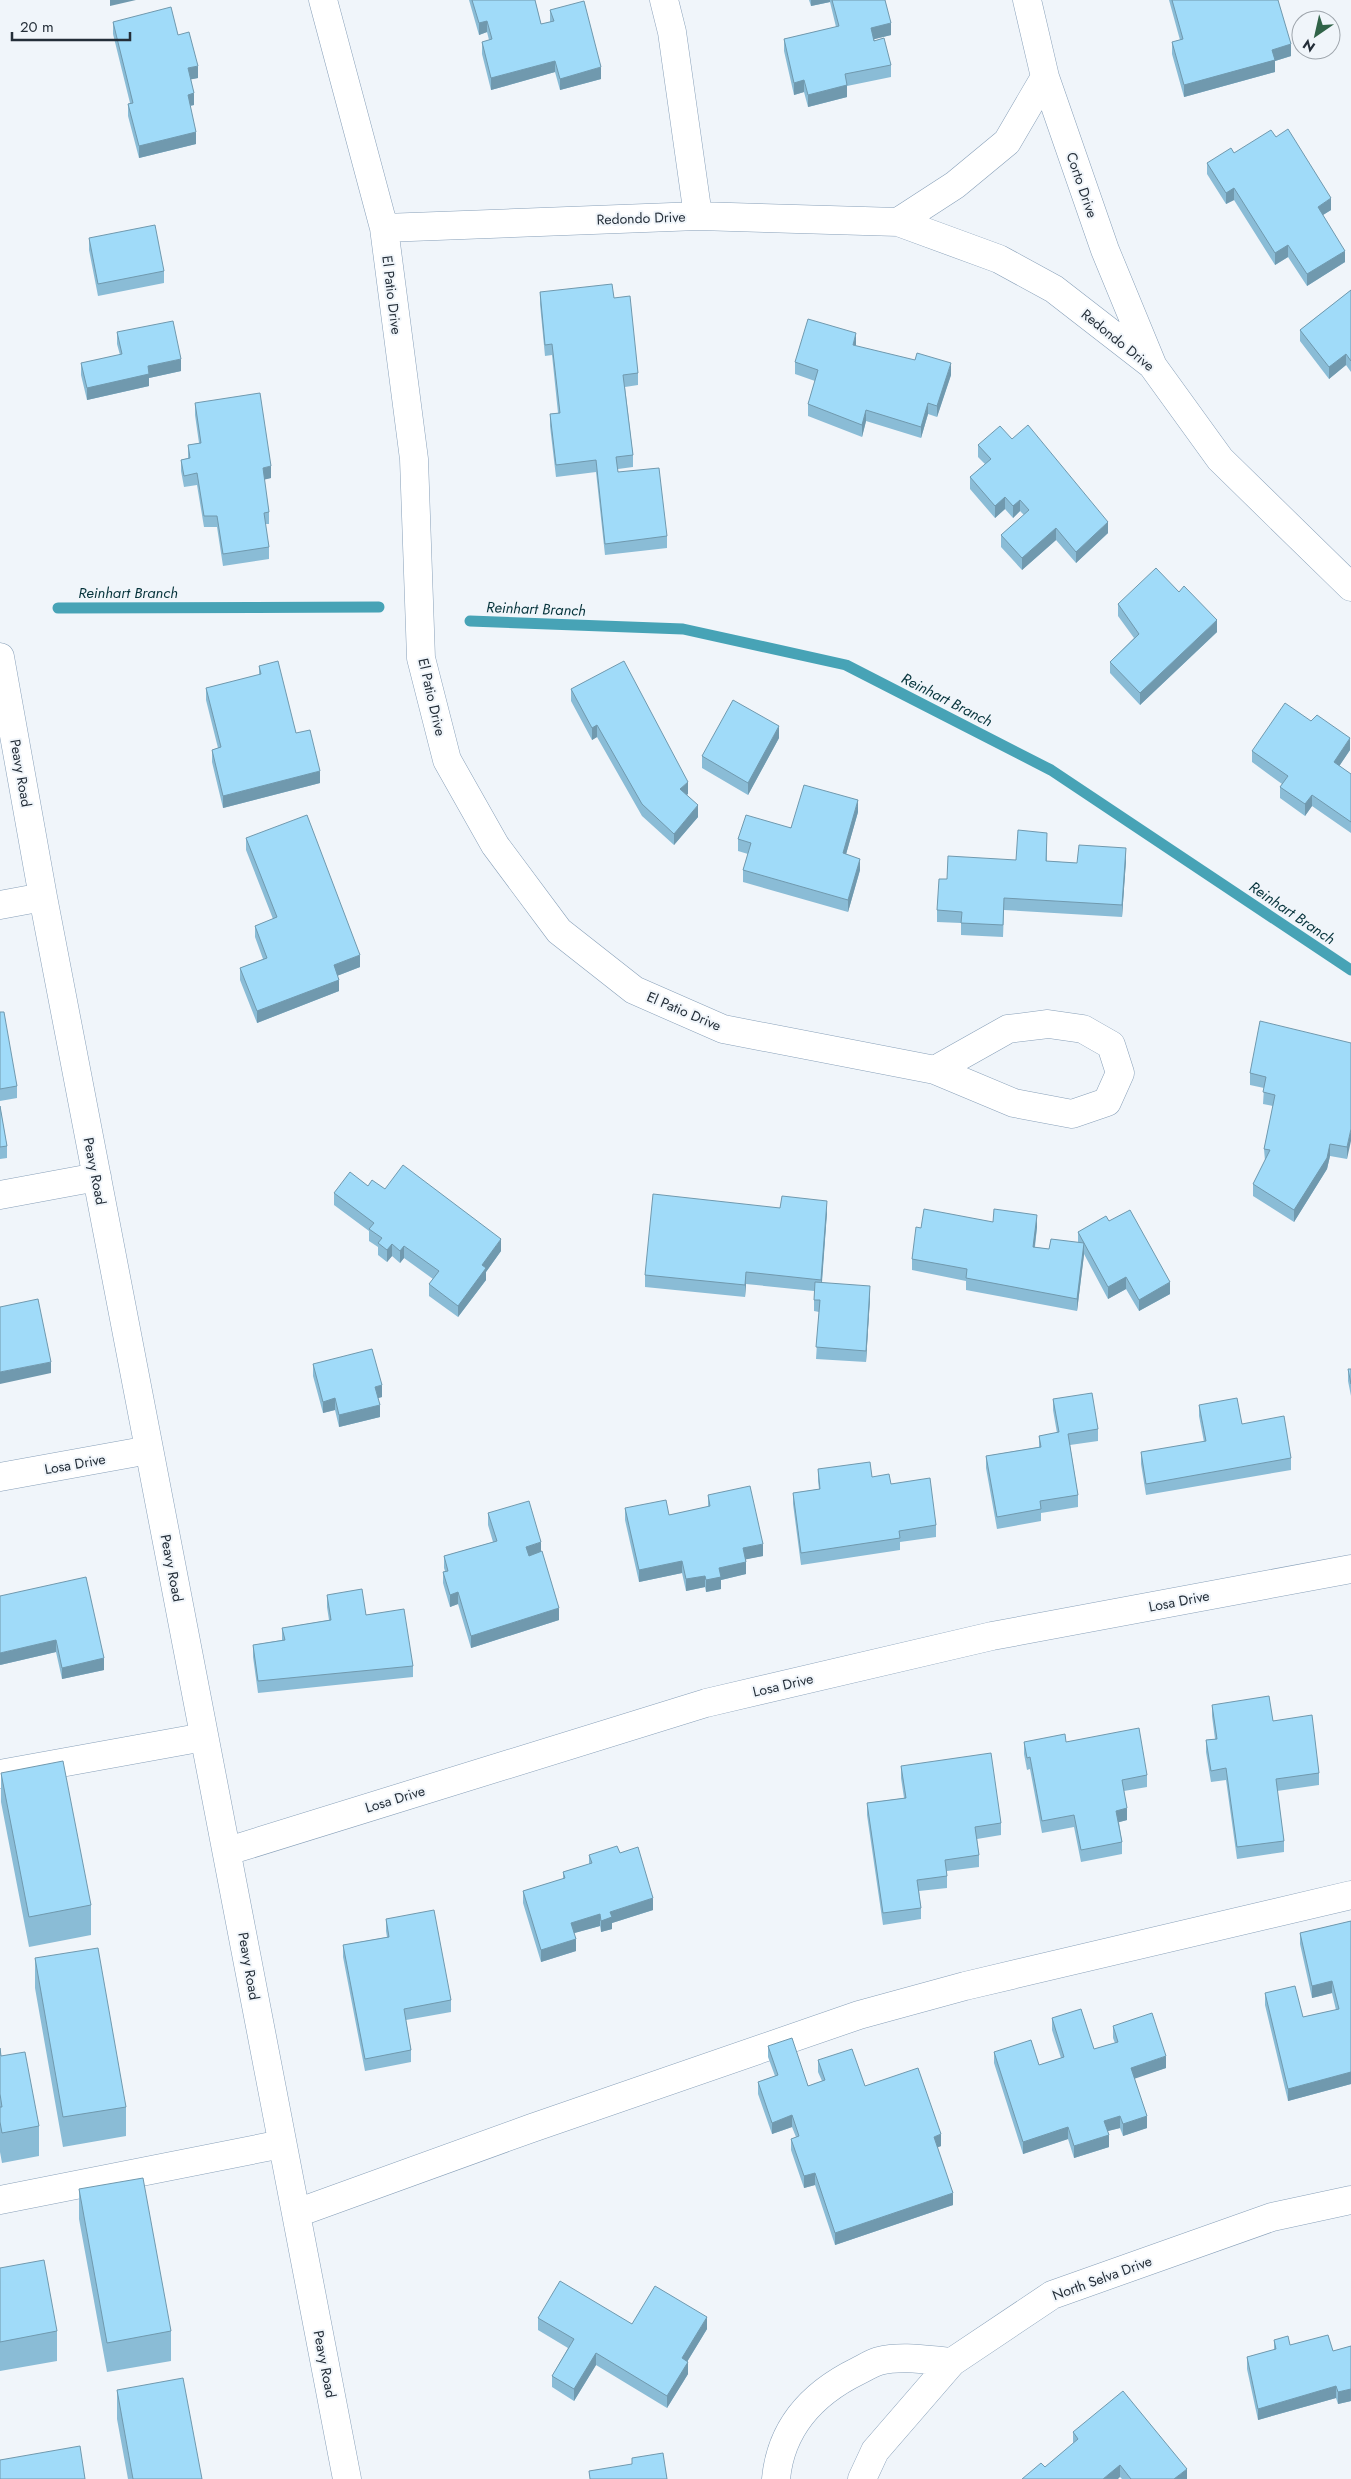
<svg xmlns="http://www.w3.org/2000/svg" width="1351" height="2479" viewBox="0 0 1351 2479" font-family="Jost,sans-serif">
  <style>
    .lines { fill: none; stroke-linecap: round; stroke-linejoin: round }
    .stream { stroke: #47a3b6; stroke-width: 11 }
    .minor-casing { stroke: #88a0b9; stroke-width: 29 }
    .minor { stroke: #fff; stroke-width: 28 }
    .wall { fill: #8abcd6 }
    .shaded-wall { fill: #7099ae }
    .building { fill: #a0dbf9; stroke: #7099ae }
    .labels { text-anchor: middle; stroke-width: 4; stroke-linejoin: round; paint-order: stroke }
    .street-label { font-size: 14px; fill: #242e38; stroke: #f0f5fa }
    .water-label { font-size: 15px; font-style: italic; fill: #07343c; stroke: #f0f5fa }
  </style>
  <rect width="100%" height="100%" fill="#f0f5fa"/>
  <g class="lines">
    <path class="stream" d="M58 608 379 607
      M470 621 683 629 846 665 1051 770 1351 970"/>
    <defs>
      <path id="minor" d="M323 0 384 228 414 459 421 658 447 760 495 845 559 931 634 990 723 1029 935 1070
        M664 0 672 32 698 216
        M1027 0 1045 77 1105 250 1152 364
        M898 222 955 185 1007 142 1045 77
        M384 228 698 216 898 222 999 259 1054 289 1152 365 1220 459 1351 587
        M0 657 43 897 347 2479
        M0 905 43 897
        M1048 1024 1083 1029 1111 1045 1120 1073 1107 1102 1072 1114 1014 1103 935 1070 1008 1029Z
        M0 1195 97 1177
        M0 1477 149 1450
        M0 1774 204 1737
        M228 1851 706 1703 992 1636 1351 1569
        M0 2200 282 2144
        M297 2213 532 2128 859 2015 965 1986 1351 1895
        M776 2479C781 2427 813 2393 858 2371 864 2368 872 2363 879 2361 902 2355 928 2360 952 2362
        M862 2479 875 2451 952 2362 1052 2295 1272 2217 1351 2200"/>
    </defs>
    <use href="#minor" class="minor-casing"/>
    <use href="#minor" class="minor"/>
  </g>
  <path class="wall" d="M469 0H535L541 24 550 22V10L601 79 560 90 555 72 491 90 482 54V42L489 40 487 32 479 35Z
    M809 0H885L891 35 874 39 891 65V77L847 86V97L808 107 804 92 794 95 784 51V39L836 27 830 2 811 6Z
    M1169 0H1278L1291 56 1275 61V72L1184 97 1172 54V42L1180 40Z
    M113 22 178 35 198 78 191 79 194 105 190 106 196 144 139 158 128 116V104L130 103 113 34Z
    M1276 137 1331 210 1323 215 1345 262 1307 286 1288 257 1275 265 1234 200 1226 204 1207 174V163L1234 153Z
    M89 238 164 271V283L98 296 89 250Z
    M1351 290V372L1346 365 1329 379 1300 341V330Z
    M540 292 614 298 638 373V385L625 387 633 455V467L618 469V472L667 536V548L605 555 596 472 556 477 550 426V414L558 413 552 355 545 356 540 304Z
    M117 332 181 371 149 378V386L87 400 81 375V363L120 355 117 344Z
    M856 346 951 375 937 417 928 414 921 438 866 421 862 437 808 416V404L815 381 795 374V362Z
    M195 403 271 478 264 479 269 512V524H265L269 547V559L223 566 217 527H204L197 485 184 487 181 471V460L188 458V445L199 443 195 415Z
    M1012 439 1108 533 1076 563 1056 540 1022 570 1001 547V535L1024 515 1020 511 1013 518 1005 509 995 518 970 489V477L985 464 978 457V445Z
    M1118 604 1217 632 1140 705 1110 673V662L1134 638 1118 616Z
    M259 666 296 733 320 783 223 808 212 762V750L218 748 206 700V688L259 675Z
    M571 689 688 794 686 795 698 817 674 845 642 816 597 737 592 740 571 701Z
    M779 738 748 795 702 768V756Z
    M1350 750 1339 766 1351 774V833L1312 806 1305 816 1280 798V787L1282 784 1252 762V751Z
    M858 812 846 854 860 870 848 912 743 882V870L748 854 738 851V839Z
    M246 838 360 967 337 976 339 991 257 1023 240 980V968L263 959 255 937V926L273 919 246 850Z
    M1047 844V861L1077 863 1126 860 1122 917 1004 910 1003 937 961 935V923L937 922V910L947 879 1016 860Z
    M0 1012 17 1086V1098L0 1101Z
    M1351 1043 1347 1159 1330 1156 1327 1169 1294 1222 1253 1196V1184L1265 1161 1264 1149 1273 1106 1263 1104 1264 1088 1250 1085V1073Z
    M0 1106 7 1146V1158L0 1159Z
    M368 1186 385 1189 501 1251 486 1272V1280L458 1317 429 1296V1284L433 1279 404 1258 400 1263 392 1256 387 1262 378 1255V1247L369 1241V1231L334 1205V1193Z
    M827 1212 822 1283 870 1298 866 1362 816 1359 819 1312 814 1311V1291L746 1284 745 1297 645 1287V1275Z
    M1109 1221 1170 1294 1139 1311 1126 1289 1108 1299 1084 1254 1077 1311 966 1290V1281L912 1270V1259L921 1228 993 1222 1037 1227 1035 1247 1049 1249 1078 1242V1232Z
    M313 1364 382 1397 378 1398 380 1417 339 1427 335 1410 323 1413 313 1376Z
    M1348 1369H1351V1396L1348 1381Z
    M1053 1399 1098 1429V1441L1070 1445 1078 1495V1507L1041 1513V1521L997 1529 986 1468V1456L1039 1447V1436L1057 1433 1053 1410Z
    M1199 1405 1242 1424 1291 1458V1470L1146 1495 1141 1464V1452L1204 1442 1199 1416Z
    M818 1469 872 1477 891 1484 936 1525V1537L900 1542V1550L801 1565 793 1504V1493L819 1489 818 1481Z
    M708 1495 763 1556 746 1559V1574L721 1580V1589L706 1592 705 1587 686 1591 682 1573 639 1582 625 1520V1508L669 1515 708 1507Z
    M488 1513 541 1552 559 1620 471 1648 458 1604 450 1607 443 1583V1572L445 1571 444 1568V1556L493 1542 488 1525Z
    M86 1577 104 1670 62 1679 56 1652 0 1665Z
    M327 1595 366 1615 413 1666V1677L258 1693 253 1657V1645L282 1640V1628L329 1620 327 1607Z
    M1212 1705 1273 1721 1319 1773V1785L1277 1791 1284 1841V1852L1237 1859 1226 1780 1211 1782 1206 1752V1740L1215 1739 1212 1716Z
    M1024 1742H1066L1147 1775V1787L1124 1791 1127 1820 1119 1822 1122 1842V1854L1081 1862 1074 1827 1042 1833 1030 1769 1027 1770 1024 1754Z
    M901 1766 1001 1823V1835L977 1839 979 1855V1867L947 1871V1888L919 1891 921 1908V1919L883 1925 867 1815V1803L904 1798 901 1778Z
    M1 1773 91 1905V1935L29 1947 1 1802Z
    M620 1853 653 1910 612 1923V1929L601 1932 600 1926 574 1933 576 1951 541 1962 523 1903V1891L563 1879V1872L589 1864V1855Z
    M386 1919 451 2000V2012L406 2020 411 2050V2062L365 2071 343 1957V1945L387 1937 386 1931Z
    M1351 1921V2084L1288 2101 1265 2005V1993L1303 2017 1336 2010 1332 1993 1312 1998 1300 1944V1933Z
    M35 1958 126 2107V2136L63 2147 35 1988Z
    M1052 2018 1094 2049 1115 2043 1113 2038V2026L1166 2068 1134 2078 1147 2128 1123 2136 1120 2128 1108 2131 1109 2147 1074 2158 1068 2139 1023 2154 994 2063V2052L1039 2065 1061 2058 1052 2030Z
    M768 2046 808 2086 822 2081 818 2072V2060L865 2086 941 2146 937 2147 953 2205 835 2245 815 2185 804 2188 791 2150V2139L796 2137 792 2127 772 2134 758 2094V2082L775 2076 768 2057Z
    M0 2048 1 2056 39 2126V2156L2 2163 0 2152Z
    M79 2189 171 2331V2361L107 2372 79 2219Z
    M0 2268 57 2331V2361L0 2371Z
    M538 2318 632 2324 707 2329 687 2362 688 2374 667 2408 596 2365 574 2401 552 2387V2376L568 2348 538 2330Z
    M1274 2340 1290 2345 1333 2351 1351 2346V2401L1338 2404 1336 2398 1258 2420 1247 2369V2357L1274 2350Z
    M117 2390 202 2479H128L117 2419Z
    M1073 2432 1187 2479H1122L1120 2477 1045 2467 1073 2444Z"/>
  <path class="shaded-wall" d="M110 0H136L110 6Z
    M811 0H830V2L811 6Z
    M487 21V32L479 35V23Z
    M891 23V35L871 40V28Z
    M1291 44V56L1275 61V72L1184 97V85L1272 50Z
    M555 61V72L491 90V78Z
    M198 66V78L188 80V68Z
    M601 67V79L560 90V79Z
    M804 80V92L794 95V83Z
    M847 85V97L808 107V95Z
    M194 93V105L188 106V95Z
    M196 132V144L139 158V146Z
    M1234 188V200L1226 204V193Z
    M1331 198V210L1318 218V207Z
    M1288 245V257L1275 265V253Z
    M1345 251V262L1307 286V274Z
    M856 333V345H853Z
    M1346 354V365L1329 379V367Z
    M181 359V371L149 378V386L87 400V388L148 366Z
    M951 363V375L937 417V406Z
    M928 403V414L921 438V427Z
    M866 410V421L862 437V425Z
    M271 466V478L263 480V468Z
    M1005 497V509L995 518V506Z
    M1020 500V511L1013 518V506Z
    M1108 522V533L1076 563V552Z
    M1056 528V540L1022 570V558Z
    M1217 620V632L1140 705V693Z
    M597 725V737L592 740V728Z
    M779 726V738L748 795V783Z
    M1350 738V750L1334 774V762Z
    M320 771V783L223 808V796Z
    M688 782V794L680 800V789Z
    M1312 795V806L1305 816V804Z
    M858 800V812L843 865V853Z
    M698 805V817L674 845V834Z
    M1126 848V860L1122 917V905Z
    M860 859V870L848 912V900Z
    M360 955V967L334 977V965Z
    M339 980V991L257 1023V1011Z
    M1351 1129V1141L1347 1159V1147Z
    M1330 1144V1156L1327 1169 1294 1222V1210Z
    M827 1201V1212L821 1292V1280Z
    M1037 1215V1227L1033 1259V1247Z
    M501 1239V1251L486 1272V1280L458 1317V1306L482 1265Z
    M1084 1243V1255L1077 1311V1299Z
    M392 1244V1256L387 1262V1250Z
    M404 1246V1258L400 1263V1251Z
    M746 1272V1284L745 1297V1285Z
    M1126 1277V1289L1108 1299V1287Z
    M1170 1282V1294L1139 1311V1300Z
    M870 1286V1298L866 1362V1351Z
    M51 1362V1373L0 1384V1372Z
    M382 1385V1397L375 1399V1387Z
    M335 1398V1410L323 1413V1402Z
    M380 1405V1417L339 1427V1415Z
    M541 1542V1554L526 1559V1547Z
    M763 1544V1556L743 1560V1548Z
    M682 1561V1573L639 1582V1570Z
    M746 1562V1574L721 1580V1589L706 1592V1580L719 1568Z
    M705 1576V1587L686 1591V1579Z
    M458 1592V1604L450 1607V1595Z
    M559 1608V1620L471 1648V1636Z
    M56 1640V1652L0 1665V1653Z
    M104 1658V1670L62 1679V1668Z
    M1127 1808V1820L1116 1823V1811Z
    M653 1898V1910L612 1923V1929L601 1932V1921L610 1912Z
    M600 1914V1926L571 1934V1923Z
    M576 1939V1951L541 1962V1950Z
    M1332 1981V1993L1312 1998V1986Z
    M1166 2056V2068L1131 2080V2068Z
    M1351 2072V2084L1288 2101V2089Z
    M792 2115V2127L772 2134V2123Z
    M1120 2116V2128L1104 2132V2121Z
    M1147 2116V2128L1123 2136V2124Z
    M1068 2127V2139L1023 2154V2142Z
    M941 2134V2146L934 2149V2137Z
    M1109 2135V2147L1074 2158V2146Z
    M815 2173V2185L804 2188V2176Z
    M953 2193V2205L835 2245V2233Z
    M707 2317V2329L682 2370V2358Z
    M596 2353V2365L574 2401V2389Z
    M688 2362V2374L667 2408V2396Z
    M1336 2386V2398L1258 2420V2409Z
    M1351 2389V2401L1338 2404V2392Z
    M1120 2465V2477L1118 2479H1103Z
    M1187 2469V2479H1174Z"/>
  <path class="building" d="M472 0H535L541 24 554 21 550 10 584 1 601 67 560 79 555 61 491 78 482 42 492 39 487 21 479 23Z
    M832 0H885L891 23 871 28 874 41 884 38 891 65 845 74 847 85 808 95 804 80 794 83 784 39 839 26Z
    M1172 0H1278L1291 44 1272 50 1275 60 1184 85 1172 42 1183 39Z
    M171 7 178 35 189 32 198 66 188 68 194 93 188 95 196 132 139 146 128 104 133 103 113 22Z
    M1288 129 1331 198 1318 207 1345 251 1307 274 1288 245 1275 253 1234 188 1226 193 1207 163 1231 148 1234 153 1271 130 1276 137Z
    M155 225 164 271 98 284 89 238Z
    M612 284 614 298 630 296 638 373 623 375 633 455 616 457 618 472 659 468 667 536 605 544 596 460 556 465 550 414 560 413 552 344 545 345 540 292Z
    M1351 290V361L1346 354 1329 367 1300 330Z
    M808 319 856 333 853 345 915 360 917 353 951 363 937 406 928 403 921 427 866 410 862 425 808 404 818 370 795 362Z
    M173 321 181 359 148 366 149 374 87 388 81 363 122 354 117 332Z
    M260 393 271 466 263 468 269 512 264 513 269 547 223 554 217 516H204L197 473 184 476 181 460 190 458 188 445 201 443 195 403Z
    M1028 425 1108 522 1076 552 1056 528 1022 558 1001 535 1029 510 1020 500 1013 506 1005 497 995 506 970 477 991 459 978 445 1000 426 1012 439Z
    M1156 568 1179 592 1184 586 1217 620 1140 693 1110 662 1139 634 1118 604Z
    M278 661 296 733 310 730 320 771 223 796 212 750 221 747 206 688 261 674 259 666Z
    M624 661 688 782 680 789 698 805 674 834 642 804 597 725 592 728 571 689Z
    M733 700 779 726 748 783 702 756Z
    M1285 703 1311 721 1317 715 1350 738 1334 762 1351 774V822L1312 795 1305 804 1280 787 1288 776 1252 751Z
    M804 785 858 800 843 853 860 859 848 900 743 870 751 843 738 839 746 815 791 828Z
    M307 815 360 955 334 965 339 980 257 1011 240 968 267 958 255 926 277 917 246 838Z
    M1018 830 1047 833 1046 861 1077 863 1079 845 1126 848 1122 905 1004 898 1003 925 961 923 962 912 937 910 939 879H947L948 856 1016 860Z
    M0 1012H4L17 1086 0 1089Z
    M1260 1021 1351 1043V1129L1347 1147 1330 1144 1327 1158 1294 1210 1253 1184 1270 1150 1264 1149 1275 1095 1263 1092 1266 1077 1250 1073Z
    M0 1106 7 1146 0 1147Z
    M403 1165 501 1239 482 1265 486 1268 458 1306 429 1284 439 1271 404 1246 400 1251 392 1244 387 1250 378 1243 382 1238 369 1229 374 1223 334 1193 350 1172 368 1186 372 1180 385 1189Z
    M653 1194 780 1208 782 1196 827 1201 821 1280 746 1272 745 1285 645 1275Z
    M924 1209 993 1222 994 1209 1037 1215 1033 1247 1049 1249 1051 1239 1084 1243 1077 1299 966 1278 967 1269 912 1259 916 1227 921 1228Z
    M1130 1210 1170 1282 1139 1300 1126 1277 1108 1287 1078 1232 1106 1216 1109 1221Z
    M815 1282 870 1286 866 1351 816 1347 820 1300H814Z
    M38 1299 51 1362 0 1372V1307Z
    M372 1349 382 1385 375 1387 380 1405 339 1415 335 1398 323 1402 313 1364Z
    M1348 1369H1351V1384Z
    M1092 1393 1098 1429 1068 1434 1078 1495 1040 1501 1041 1509 997 1517 986 1456 1041 1447 1039 1436 1059 1432 1053 1399Z
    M1237 1398 1242 1424 1284 1416 1291 1458 1146 1484 1141 1452 1206 1441 1199 1405Z
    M870 1462 872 1477 889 1474 891 1484 930 1478 936 1525 899 1531 900 1538 801 1553 793 1493 820 1489 818 1469Z
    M750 1486 763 1544 743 1548 746 1562 719 1568 721 1577 706 1580 705 1576 686 1579 682 1561 639 1570 625 1508 666 1500 669 1515 710 1506 708 1495Z
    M529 1501 541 1542 526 1547 529 1556 542 1551 559 1608 471 1636 458 1592 450 1595 443 1572 448 1571 444 1556 497 1541 488 1513Z
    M86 1577 104 1658 62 1668 56 1640 0 1653V1596Z
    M362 1589 366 1615 404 1609 413 1666 258 1681 253 1645 285 1640 282 1628 331 1620 327 1595Z
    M1269 1696 1273 1721 1312 1715 1319 1773 1276 1779 1284 1841 1237 1847 1226 1768 1211 1771 1206 1740 1217 1739 1212 1705Z
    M1139 1728 1147 1775 1122 1780 1127 1808 1116 1811 1122 1842 1081 1850 1074 1815 1042 1821 1030 1757 1027 1758 1024 1742 1065 1734 1066 1742Z
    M991 1753 1001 1823 975 1827 979 1855 945 1860 947 1876 917 1880 921 1908 883 1913 867 1803 906 1798 901 1766Z
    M63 1761 91 1905 29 1917 1 1773Z
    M617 1846 620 1853 638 1847 653 1898 610 1912 612 1917 601 1921 600 1914 571 1923 576 1939 541 1950 523 1891 565 1878 563 1872 592 1863 589 1855Z
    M434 1910 451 2000 404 2009 411 2050 365 2059 343 1945 389 1937 386 1919Z
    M1351 1921V2072L1288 2089 1265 1993 1295 1986 1303 2017 1339 2009 1332 1981 1312 1986 1300 1933Z
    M98 1948 126 2107 63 2117 35 1958Z
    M1081 2009 1094 2049 1118 2042 1113 2026 1152 2013 1166 2056 1131 2068 1147 2116 1123 2124 1120 2116 1104 2121 1109 2135 1074 2146 1068 2127 1023 2142 994 2052 1031 2040 1039 2065 1064 2057 1052 2018Z
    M792 2038 808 2086 825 2080 818 2060 852 2049 865 2086 918 2068 941 2134 934 2137 953 2193 835 2233 815 2173 804 2176 791 2139 799 2136 792 2115 772 2123 758 2082 778 2075 768 2046Z
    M0 2048 1 2056 25 2052 39 2126 2 2133 0 2122V2107H2L0 2094Z
    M143 2178 171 2331 107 2343 79 2189Z
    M44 2260 57 2331 0 2342V2268Z
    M560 2281 632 2324 655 2286 707 2317 682 2358 688 2362 667 2396 596 2353 574 2389 552 2376 574 2339 538 2318Z
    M1328 2335 1333 2351 1351 2346V2389L1338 2392 1336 2386 1258 2409 1247 2357 1276 2349 1274 2340 1288 2336 1290 2345Z
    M183 2378 202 2479H133L117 2390Z
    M1123 2391 1187 2469 1174 2479H1131L1120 2465 1103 2479H1022L1041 2463 1045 2467 1078 2439 1073 2432Z
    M80 2446 85 2479H0V2460Z
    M663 2453 667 2479H590L589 2471 632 2464V2458Z"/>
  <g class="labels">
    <g class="street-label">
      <text transform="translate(1082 185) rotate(71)" y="5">Corto Drive</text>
      <text transform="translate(641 218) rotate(-2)" y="5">Redondo Drive</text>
      <text transform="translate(392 295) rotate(83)" y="5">El Patio Drive</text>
      <text transform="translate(1118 340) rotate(39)" y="5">Redondo Drive</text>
      <text transform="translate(432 697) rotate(77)" y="5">El Patio Drive</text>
      <text transform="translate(21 773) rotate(80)" y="5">Peavy Road</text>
      <text transform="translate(684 1011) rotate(23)" y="5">El Patio Drive</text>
      <text transform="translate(95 1171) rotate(79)" y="5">Peavy Road</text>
      <text transform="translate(75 1464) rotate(-10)" y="5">Losa Drive</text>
      <text transform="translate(172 1568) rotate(79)" y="5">Peavy Road</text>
      <text transform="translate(1179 1601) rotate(-11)" y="5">Losa Drive</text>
      <text transform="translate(783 1685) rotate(-13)" y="5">Losa Drive</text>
      <text transform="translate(395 1799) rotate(-17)" y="5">Losa Drive</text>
      <text transform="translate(249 1966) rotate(80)" y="5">Peavy Road</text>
      <text transform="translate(1102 2278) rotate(-20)" y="5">North Selva Drive</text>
      <text transform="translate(325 2364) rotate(79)" y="5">Peavy Road</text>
    </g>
    <g class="water-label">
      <text x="128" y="598">Reinhart Branch</text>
      <text transform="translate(536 609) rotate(2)" y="5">Reinhart Branch</text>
      <text transform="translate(947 700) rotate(27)" y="5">Reinhart Branch</text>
      <text transform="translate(1292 913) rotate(34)" y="5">Reinhart Branch</text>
    </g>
  </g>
  <g transform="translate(1316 35) rotate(214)"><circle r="24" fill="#f0f5fa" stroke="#9ea5ac"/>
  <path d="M0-4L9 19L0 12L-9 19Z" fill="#306348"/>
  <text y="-8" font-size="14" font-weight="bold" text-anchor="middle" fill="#242e38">N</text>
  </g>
  <path d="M12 32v8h118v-8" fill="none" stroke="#242e38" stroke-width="2.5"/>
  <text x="20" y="32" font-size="15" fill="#242e38" stroke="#f0f5fa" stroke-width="4" paint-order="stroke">20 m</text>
</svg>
